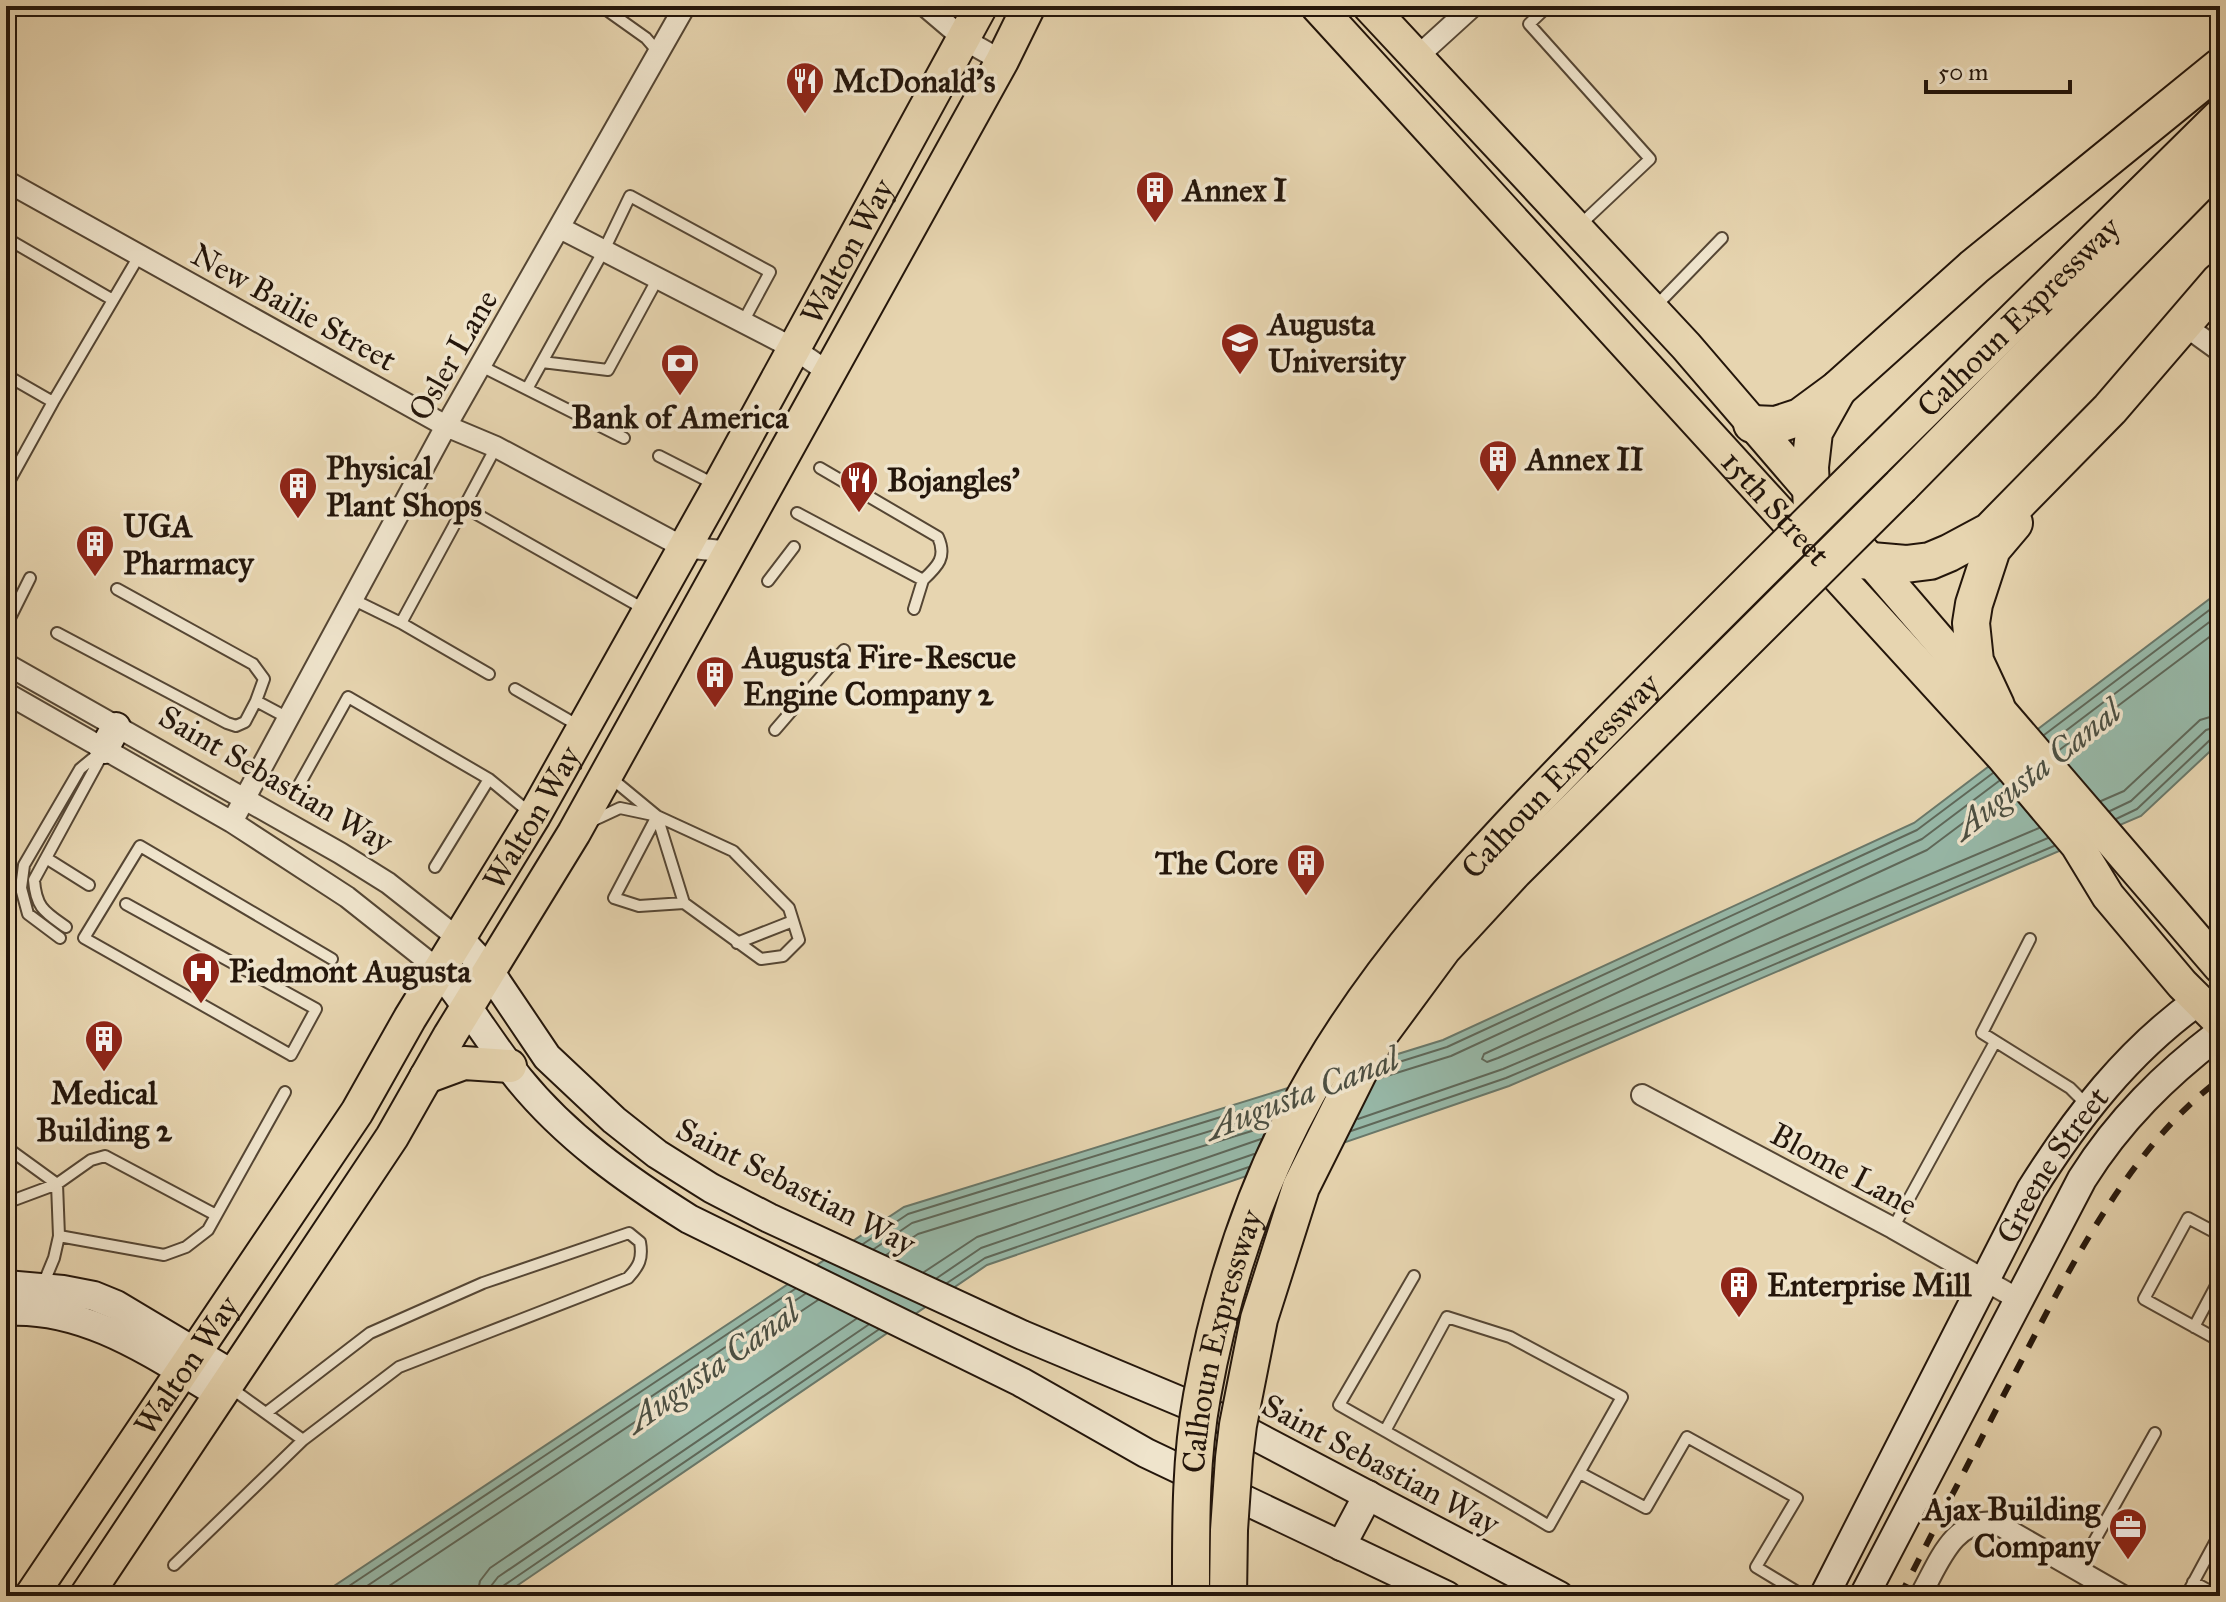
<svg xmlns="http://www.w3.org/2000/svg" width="2226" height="1602" viewBox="0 0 2226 1602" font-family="'IM FELL Great Primer',serif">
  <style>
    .water { fill: #97b9a9; stroke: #69786a; stroke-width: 2 }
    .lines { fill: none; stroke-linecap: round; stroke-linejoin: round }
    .shore { stroke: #5e685a; stroke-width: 2 }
    .lane-casing { stroke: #554634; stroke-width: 14 }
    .street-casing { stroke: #554634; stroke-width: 24 }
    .secondary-casing { stroke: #24160b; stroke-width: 32 }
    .primary-casing { stroke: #24160b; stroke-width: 36 }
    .highway-casing { stroke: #24160b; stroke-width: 40 }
    .lane { stroke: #efe4cc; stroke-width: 10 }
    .street { stroke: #efe4cc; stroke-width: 20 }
    .secondary { stroke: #efe4cc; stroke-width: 28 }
    .primary { stroke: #e7d5b0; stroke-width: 32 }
    .highway { stroke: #e7d5b0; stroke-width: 36 }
    .rail { stroke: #24160b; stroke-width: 6; stroke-dasharray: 14 14; stroke-linecap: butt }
    .highway-bridge-casing { stroke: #24160b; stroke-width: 40; stroke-linecap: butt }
    .highway-bridge { stroke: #e7d5b0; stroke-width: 36 }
    .labels { text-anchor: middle; stroke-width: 7; stroke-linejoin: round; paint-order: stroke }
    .poi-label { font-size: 32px; font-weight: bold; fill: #24160b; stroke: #efe4cc; text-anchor: start }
    .street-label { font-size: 32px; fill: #24160b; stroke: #efe4cc }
    .water-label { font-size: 34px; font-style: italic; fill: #4c4f42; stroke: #efe4cc }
  </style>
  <rect width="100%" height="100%" fill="#e7d5b0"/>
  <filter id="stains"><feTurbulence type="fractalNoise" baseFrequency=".0025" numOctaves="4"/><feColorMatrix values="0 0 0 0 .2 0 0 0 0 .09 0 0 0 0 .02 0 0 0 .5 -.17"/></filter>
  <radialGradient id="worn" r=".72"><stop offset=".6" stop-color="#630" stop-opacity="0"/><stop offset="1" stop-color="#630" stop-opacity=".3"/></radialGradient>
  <path class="water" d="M2220 591V742L2141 816 1509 1086 987 1265 502 1596H319L904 1207 1443 1040 1914 823Z"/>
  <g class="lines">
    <path class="shore" d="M2044 735 2220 602
      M2051 742 2220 614
      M2058 751 2220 629
      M2007 790 1927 850 1484 1054 1482 1059 1487 1062 1498 1058 2039 828
      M2101 801 2124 791 2200 720 2220 714
      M2110 811 2131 801 2206 730 2220 726
      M2116 819 2137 809 2211 739 2220 736
      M1383 1067 1447 1047 1917 830 1993 773
      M1377 1079 1451 1056 1922 839 1999 781
      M1358 1119 1503 1069 2048 838
      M1351 1131 1506 1078 2054 846
      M863 1244 908 1214 1282 1098
      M874 1249 912 1223 1275 1111
      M886 1255 918 1234 1268 1126
      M924 1272 977 1237 1261 1139
      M937 1278 981 1248 1254 1154
      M947 1283 985 1258 1249 1167
      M334 1596 795 1289
      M352 1596 805 1294
      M374 1596 818 1300
      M477 1596 480 1581 490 1568 856 1319
      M489 1596 491 1586 498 1577 868 1325
      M499 1596 503 1586 878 1330"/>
    <defs>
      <path id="lane" d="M601 6 646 38 659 53
        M633 6 682 12
        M1548 6 1529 24 1650 159 1581 224
        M6 19 13 6
        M6 238 113 300
        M658 278 608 370 542 362 604 250 630 196 770 272 743 322
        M1654 308 1722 238
        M481 366 624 438
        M6 375 53 402 6 487
        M527 389 542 362
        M53 402 139 256
        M496 447 464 507 644 609
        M659 456 714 484
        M797 513 923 580C938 566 947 557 938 537L820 468
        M768 581 794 547
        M117 589 253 664 264 679 256 701 288 718
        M352 599 401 623 464 507
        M914 609 923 580
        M401 623 489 674
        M6 626 30 578
        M57 633 227 723 236 726 245 722 256 701
        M515 689 579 726
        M775 730 844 650
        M611 778 657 816 733 851 789 908 799 940 783 956 761 959 684 903 657 816
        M299 785 348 697 489 779 529 812
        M657 816 614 898 639 906 684 903
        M592 821 620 808 653 815
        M46 858 89 885
        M435 867 489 779
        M126 904 316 1009 291 1055 84 938 140 846 332 959
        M66 927C45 912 36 908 34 880L102 755
        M60 938 28 914 21 888 24 865 80 769 103 750
        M2030 939 1982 1033 2070 1088 2087 1105
        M737 943 793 921
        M6 1147 57 1184 59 1236
        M6 1203 57 1184 91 1160 105 1156 216 1215
        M1893 1228 1995 1042
        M2220 1235 2188 1218 2144 1299 2220 1341
        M42 1287 54 1258 59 1236 164 1255 186 1247 208 1230 285 1092
        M2194 1327 2220 1278
        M266 1413 370 1333 483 1283 629 1233 640 1242C643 1259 639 1266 628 1278L399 1367 303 1440
        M1385 1431 1447 1317 1510 1337 1622 1397 1549 1526C1480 1484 1409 1445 1339 1405L1414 1276
        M1580 1473 1646 1508 1687 1437 1797 1498 1756 1567 1804 1596
        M174 1565 303 1440 231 1388
        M2078 1570 2155 1433
        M2193 1582 2219 1596
        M2186 1596 2220 1533"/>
      <path id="street" d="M925 6 965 40 1002 61
        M1417 57 1473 6
        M6 181 446 426 496 447 683 547 731 552
        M560 228 793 348 828 372
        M2184 325 2220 351
        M6 664 340 853 388 883 459 939
        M6 693 232 822 347 897 439 970
        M232 822 446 426 685 6
        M1642 1095 1893 1228 2018 1299
        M1920 1596C1938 1565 1953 1517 1996 1523L2123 1596"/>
      <g id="secondary">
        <path d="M104 749 116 727"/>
        <path d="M459 939 489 971 547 1057 614 1120 657 1154 711 1188 769 1218 1022 1335 1225 1420 1559 1596"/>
        <path d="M439 970C468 1005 491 1044 519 1079 566 1137 627 1180 689 1219L1021 1382 1146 1453 1447 1596"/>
        <path d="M6 1285 63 1290 94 1296 116 1305 233 1375"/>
        <path d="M6 1311C86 1306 154 1355 220 1394"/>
        <path d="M1341 1546 1368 1495"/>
        <path id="s1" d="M1824 1596 2031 1190C2076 1118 2128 1051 2198 1001"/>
        <path d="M1864 1596 2082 1179C2119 1120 2165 1075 2220 1033"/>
      </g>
      <g id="primary">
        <path id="s2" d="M1317 6 2002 756 2077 845 2108 896 2182 984 2220 1022"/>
        <path d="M1369 6 1686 346 2220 967"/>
        <path d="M426 1077 464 1063 510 1066"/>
        <path id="s3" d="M31 1596 357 1112 410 1018 534 816 719 486 981 6"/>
        <path d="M86 1596 392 1137 450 1035 574 833 1002 61 1029 6"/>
      </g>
      <g id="highway">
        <path d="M1838 389 1814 432 1810 467 1814 552 1848 559 1906 564 1930 561 1949 553 1990 531 2110 409 2220 281"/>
        <path d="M1752 424 1776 425 1800 417 1838 389 1974 267 2220 67"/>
        <path id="s4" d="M1873 460 2220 118"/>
        <path d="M1901 486 2220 162"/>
        <path d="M1996 706 1975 661 1971 623 1974 604 1992 549 2014 523"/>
      </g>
    </defs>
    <use href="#lane" class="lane-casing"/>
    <use href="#street" class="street-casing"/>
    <use href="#secondary" class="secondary-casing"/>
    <use href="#primary" class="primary-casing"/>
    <use href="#highway" class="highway-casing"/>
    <use href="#lane" class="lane"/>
    <use href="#street" class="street"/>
    <use href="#secondary" class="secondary"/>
    <use href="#primary" class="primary"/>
    <use href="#highway" class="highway"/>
    <path class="rail" d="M1900 1596C1938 1522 1976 1449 2014 1375 2067 1274 2127 1149 2220 1079"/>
    <defs>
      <g id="highway-bridge">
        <path id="s5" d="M1191 1596C1191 1530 1190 1461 1202 1396 1219 1302 1249 1206 1292 1121 1366 974 1481 855 1595 738 1687 644 1780 552 1873 460"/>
        <path d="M1228 1596 1229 1530 1234 1458 1238 1425 1259 1319 1301 1187 1373 1043 1443 948 1514 871 1901 486"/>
      </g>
    </defs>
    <use href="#highway-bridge" class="highway-bridge-casing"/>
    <use href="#highway-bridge" class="highway-bridge"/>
  </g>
  <defs>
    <symbol id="restaurant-pin" viewBox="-11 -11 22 30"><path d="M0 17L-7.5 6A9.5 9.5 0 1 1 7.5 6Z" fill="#8f2418" stroke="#efe4cc"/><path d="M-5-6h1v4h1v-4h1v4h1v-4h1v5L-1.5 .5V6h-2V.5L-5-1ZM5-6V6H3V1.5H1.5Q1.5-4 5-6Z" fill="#fff"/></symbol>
    <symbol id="building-pin" viewBox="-11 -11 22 30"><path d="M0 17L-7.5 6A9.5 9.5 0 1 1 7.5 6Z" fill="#8f2418" stroke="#efe4cc"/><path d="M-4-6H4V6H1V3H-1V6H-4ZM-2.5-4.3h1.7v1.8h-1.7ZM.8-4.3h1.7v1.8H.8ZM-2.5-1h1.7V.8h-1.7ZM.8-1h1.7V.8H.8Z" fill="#fff"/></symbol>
    <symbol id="university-pin" viewBox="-11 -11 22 30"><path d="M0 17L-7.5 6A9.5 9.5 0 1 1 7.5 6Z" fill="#8f2418" stroke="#efe4cc"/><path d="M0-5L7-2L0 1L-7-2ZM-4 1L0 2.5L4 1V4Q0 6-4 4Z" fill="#fff"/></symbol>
    <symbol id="bank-pin" viewBox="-11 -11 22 30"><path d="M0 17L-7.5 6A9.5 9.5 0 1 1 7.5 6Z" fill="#8f2418" stroke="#efe4cc"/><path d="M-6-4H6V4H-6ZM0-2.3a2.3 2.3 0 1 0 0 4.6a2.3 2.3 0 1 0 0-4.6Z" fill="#fff"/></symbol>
    <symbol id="hospital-pin" viewBox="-11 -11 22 30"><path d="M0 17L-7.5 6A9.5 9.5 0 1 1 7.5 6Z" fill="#8f2418" stroke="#efe4cc"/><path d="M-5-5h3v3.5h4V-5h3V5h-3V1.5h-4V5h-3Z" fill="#fff"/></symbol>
    <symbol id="office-pin" viewBox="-11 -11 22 30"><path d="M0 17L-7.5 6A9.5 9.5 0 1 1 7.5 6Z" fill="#8f2418" stroke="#efe4cc"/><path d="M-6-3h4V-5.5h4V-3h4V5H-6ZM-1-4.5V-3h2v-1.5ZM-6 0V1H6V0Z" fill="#fff"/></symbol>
  </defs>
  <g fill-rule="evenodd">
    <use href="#restaurant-pin" x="783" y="59" width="44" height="60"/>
    <use href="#building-pin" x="1133" y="168" width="44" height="60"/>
    <use href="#university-pin" x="1218" y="320" width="44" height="60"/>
    <use href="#bank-pin" x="658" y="341" width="44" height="60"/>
    <use href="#building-pin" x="1476" y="437" width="44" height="60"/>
    <use href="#restaurant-pin" x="837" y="458" width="44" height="60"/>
    <use href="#building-pin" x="276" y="464" width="44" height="60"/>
    <use href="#building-pin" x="73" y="522" width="44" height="60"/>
    <use href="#building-pin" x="693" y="653" width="44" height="60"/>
    <use href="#building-pin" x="1284" y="841" width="44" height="60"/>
    <use href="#hospital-pin" x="179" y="949" width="44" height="60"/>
    <use href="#building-pin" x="82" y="1017" width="44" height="60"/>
    <use href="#building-pin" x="1717" y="1263" width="44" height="60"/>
    <use href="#office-pin" x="2106" y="1505" width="44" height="60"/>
  </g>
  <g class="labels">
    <g class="poi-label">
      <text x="833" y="92">McDonald's</text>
      <text x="1183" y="201">Annex I</text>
      <text x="1268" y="335">Augusta<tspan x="1268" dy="37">University</tspan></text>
      <text x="680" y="428" text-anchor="middle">Bank of America</text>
      <text x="1526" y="470">Annex II</text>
      <text x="326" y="479">Physical<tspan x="326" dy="37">Plant Shops</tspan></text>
      <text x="887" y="491">Bojangles'</text>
      <text x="123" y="537">UGA<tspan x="123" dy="37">Pharmacy</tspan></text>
      <text x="743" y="668">Augusta Fire-Rescue<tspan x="743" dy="37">Engine Company 2</tspan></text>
      <text x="1278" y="874" text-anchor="end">The Core</text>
      <text x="229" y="982">Piedmont Augusta</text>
      <text x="104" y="1104" text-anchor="middle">Medical<tspan x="104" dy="37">Building 2</tspan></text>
      <text x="1767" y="1296">Enterprise Mill</text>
      <text x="2100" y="1520" text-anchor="end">Ajax Building<tspan x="2100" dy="37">Company</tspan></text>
    </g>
    <g class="street-label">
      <text dy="11" stroke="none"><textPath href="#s3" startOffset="1574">Walton Way</textPath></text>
      <text transform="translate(294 307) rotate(29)" y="11">New Bailie Street</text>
      <text dy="11" stroke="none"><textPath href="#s4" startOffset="204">Calhoun Expressway</textPath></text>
      <text transform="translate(453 355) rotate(-60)" y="11">Osler Lane</text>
      <text dy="11" stroke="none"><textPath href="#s2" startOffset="680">15th Street</textPath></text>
      <text dy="11" stroke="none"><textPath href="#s5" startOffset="930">Calhoun Expressway</textPath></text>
      <text transform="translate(276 779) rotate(30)" y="11">Saint Sebastian Way</text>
      <text dy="11" stroke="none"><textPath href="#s3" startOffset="926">Walton Way</textPath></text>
      <text dy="11" stroke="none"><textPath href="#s1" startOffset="488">Greene Street</textPath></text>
      <text transform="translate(1844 1169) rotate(28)" y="11">Blome Lane</text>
      <text transform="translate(796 1186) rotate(27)" y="11">Saint Sebastian Way</text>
      <text dy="11" stroke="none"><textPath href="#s5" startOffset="258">Calhoun Expressway</textPath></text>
      <text dy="11" stroke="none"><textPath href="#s3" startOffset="278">Walton Way</textPath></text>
      <text transform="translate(1381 1464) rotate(28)" y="11">Saint Sebastian Way</text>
    </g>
    <g class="water-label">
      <text transform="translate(2036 769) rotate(-38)" y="12">Augusta Canal</text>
      <text transform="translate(1302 1093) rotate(-21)" y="12">Augusta Canal</text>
      <text transform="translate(712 1366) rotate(-35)" y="12">Augusta Canal</text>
    </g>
  </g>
  <rect width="2226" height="1602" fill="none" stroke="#e7d5b0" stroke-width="32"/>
  <rect x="8" y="8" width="2210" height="1586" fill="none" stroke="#24160b" stroke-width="4"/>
  <rect x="16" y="16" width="2194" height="1570" fill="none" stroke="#24160b" stroke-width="2"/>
  <path d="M1926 80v12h144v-12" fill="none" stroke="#24160b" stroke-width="4"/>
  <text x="1938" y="80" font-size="24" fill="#24160b" stroke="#efe4cc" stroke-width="6" paint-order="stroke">50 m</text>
  <rect width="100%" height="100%" filter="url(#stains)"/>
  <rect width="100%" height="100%" fill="url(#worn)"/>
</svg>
